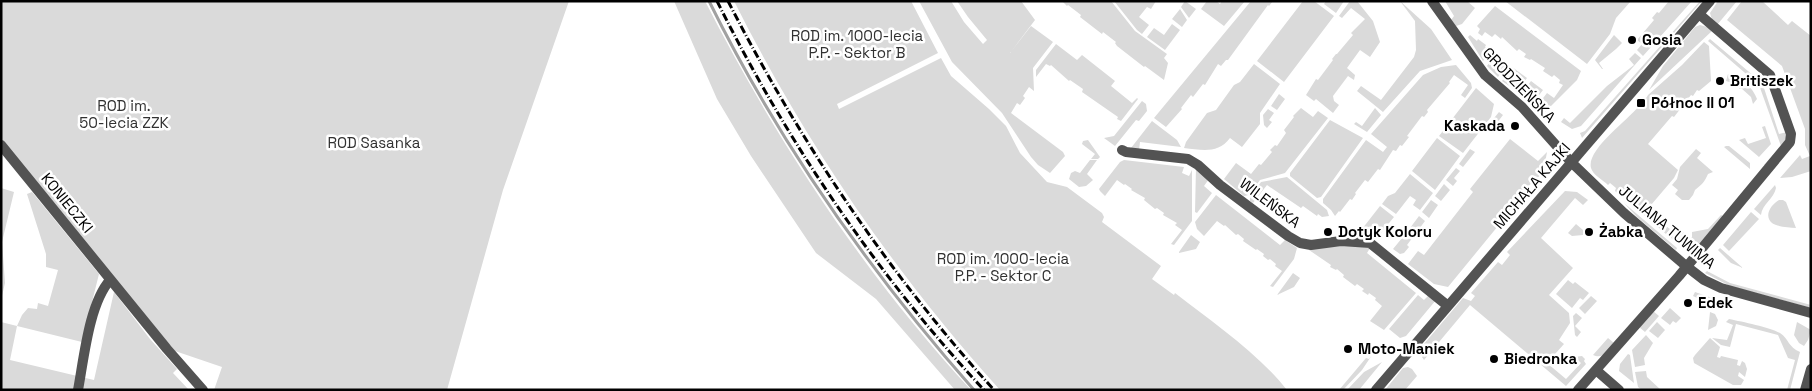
<svg xmlns="http://www.w3.org/2000/svg" width="1812" height="391" viewBox="0 0 1812 391" font-family="'Space Grotesk',sans-serif">
  <style>
    .green { fill: #dadada }
    .lines { fill: none; stroke-linecap: round; stroke-linejoin: round }
    .stream { stroke: #a1a1a1; stroke-width: 3 }
    .minor { stroke: #535353; stroke-width: 10 }
    .rail { stroke: #000; stroke-width: 3; stroke-dasharray: 8 2.5 1 2.5; stroke-linecap: butt }
    .poi-dot { fill: #000; stroke: #fff; stroke-width: 2 }
    .labels { text-anchor: middle; stroke-width: 5; stroke-linejoin: round; paint-order: stroke }
    .park-label { font-size: 15px; fill: #313131; stroke: #fff }
    .poi-label { font-size: 15px; font-weight: bold; fill: #000; stroke: #fff; text-anchor: start }
    .street-label { font-size: 15px; fill: #000; stroke: #fff }
  </style>
  <rect width="100%" height="100%" fill="#fff"/>
  <path class="green" d="M1 1H569L503 190 447 390H214L222 367 175 351 1 141Z
    M674 1H705C777 142 864 274 971 390H955L876 299 816 253 751 156 717 99Z
    M734 1H911L938 53 837 104 839 109 941 58 951 76 989 109 1006 126 1020 153 1047 182 1067 187 1102 213 1104 217 1102 222 1161 266 1152 279 1174 295 1175 293C1211 321 1259 354 1287 390H1000C894 273 805 142 734 1Z
    M919 1H951L964 22 983 44 987 40 968 17 957 1H1021L1035 20 1010 53 1031 26 1053 42 1033 68 1034 91 1029 87 1023 96 1025 98 1020 105 1017 103 1011 113 1063 152 1065 156 1050 173 1038 165 1031 157 1002 113 952 62Z
    M1062 1H1111L1135 31 1167 54 1164 58 1168 63 1164 80 1145 66 1144 67 1117 46 1115 43 1116 42 1103 32 1102 34 1080 17 1081 15 1068 5 1067 6Z
    M1114 1H1156L1151 9 1147 7 1139 17 1149 25 1142 34 1137 30Z
    M1185 1 1196 9 1189 18 1181 7Z
    M1207 1H1216L1220 4 1222 1H1245L1224 26 1201 9Z
    M1251 1H1273L1269 6 1268 5 1228 60H1226L1221 66 1218 64 1205 85 1203 84 1193 97 1191 95 1181 108 1182 109 1166 127 1154 118Z
    M1303 1H1314L1334 16 1284 82 1257 61Z
    M1326 1H1344L1336 13 1324 4Z
    M1350 1H1357L1373 21 1380 42 1370 57 1360 50 1347 68 1355 75 1354 80 1348 76 1333 96 1334 101 1339 105 1333 113 1316 99 1314 101 1306 95 1316 79 1318 80 1333 60 1332 59 1336 54H1337L1353 35 1351 33 1365 19 1351 8 1342 18 1339 16Z
    M1400 1 1431 29 1452 60 1420 71 1383 112 1357 91 1361 86 1381 100 1414 57 1416 50 1415 21Z
    M1445 1H1467L1475 8 1462 24 1456 26 1451 20 1454 16Z
    M1505 1H1631L1616 18 1610 34 1587 64Z
    M1669 1H1692L1643 56 1637 50 1642 44 1637 40 1654 20 1652 18 1657 12 1659 13Z
    M1700 1H1702L1582 138 1580 133 1585 131Z
    M1718 1H1737L1717 25 1712 20 1710 13Z
    M1742 1H1762L1788 25 1792 21 1811 36V171L1792 177 1780 178 1800 155 1802 159 1810 156 1805 145V129L1782 66 1727 20Z
    M1495 6 1581 71 1577 80 1545 112 1537 106 1547 93 1554 98 1563 85 1559 83 1560 80 1554 75 1552 77 1543 71 1545 68 1531 59 1530 60 1524 57 1526 54 1519 49 1517 51 1502 37 1501 39 1495 34 1492 37 1485 32 1482 36 1478 33 1480 29 1477 26Z
    M1180 9 1187 20 1182 27 1172 19Z
    M1172 24 1180 30 1165 50 1147 37 1154 28 1164 35Z
    M1700 25 1707 27 1712 31 1649 90 1663 66 1695 27Z
    M1470 35 1477 41 1478 39 1486 45 1485 47 1491 51 1483 61 1468 37Z
    M1614 35 1622 43 1616 49 1599 63 1603 69H1602L1595 60Z
    M1710 39 1761 82 1766 77 1770 82 1763 85 1779 134 1787 132V139L1766 165H1764L1781 146 1759 85 1708 41Z
    M1704 42 1709 46 1711 81 1699 91 1697 90 1693 96 1691 95 1674 117 1672 116 1648 144 1678 170 1674 178 1651 205V209L1655 214 1650 220 1615 191 1616 188 1610 183 1608 185C1603 180 1593 175 1591 168 1586 150 1628 120 1638 107L1640 108 1648 95 1682 65Z
    M1056 44 1077 60 1082 55 1115 81 1111 86 1132 103 1137 98 1138 99 1121 121 1117 119 1118 117 1082 92 1083 89 1070 80 1069 81 1051 65 1050 66 1046 64 1036 77V70Z
    M1635 53 1641 58 1581 126 1572 129 1561 122 1564 118 1570 123 1607 86 1634 65 1629 59Z
    M1495 54 1507 63 1498 77 1487 66Z
    M1254 64 1280 84 1260 113V124L1242 147 1230 138C1218 154 1202 150 1184 148L1186 142 1207 113 1216 110 1234 85 1240 82Z
    M1456 65 1471 83 1472 88 1465 98 1461 95 1468 85 1454 75 1449 82 1450 83 1427 110 1428 112 1424 117 1422 116 1407 136 1409 137 1402 146 1400 145 1396 151 1393 150 1380 170 1378 169 1368 182 1365 180 1355 193 1356 194 1352 200 1350 199 1340 212 1339 211 1335 216 1331 210 1323 203V199L1366 140 1383 152 1387 147 1371 134 1423 75 1441 67Z
    M1512 67 1527 78 1517 91 1502 81Z
    M1728 74C1739 73 1754 89 1757 99L1753 104 1751 97 1741 88 1740 89 1733 83 1726 81Z
    M1531 81 1543 90 1533 103 1521 94Z
    M1476 88 1494 104 1491 117 1463 153 1439 136Z
    M1279 94 1285 99 1277 110 1271 106Z
    M1142 101 1146 104 1147 111 1139 121 1136 120 1115 146 1104 138 1114 136Z
    M1301 108 1313 117 1318 111 1328 118 1285 173 1260 180 1249 195 1244 196 1224 179 1236 163 1251 174 1259 164 1261 165 1272 152 1270 150 1275 145 1277 146 1286 133 1284 130 1294 117 1293 116Z
    M1375 108 1381 115 1367 132 1354 124 1356 122 1362 126Z
    M1268 109 1274 113 1269 120 1272 122 1267 128 1264 125 1263 115Z
    M1499 112 1503 115 1490 132 1486 128Z
    M1330 120 1363 138 1321 197 1317 198 1290 176V173Z
    M1152 121 1177 140 1181 147 1140 142 1139 150 1131 148Z
    M1765 126 1771 144 1759 157 1739 140 1745 138 1748 144 1766 138 1762 127Z
    M1437 138 1460 156 1435 190 1412 171Z
    M1510 139 1538 161 1547 152 1544 169 1545 171 1523 191 1521 190 1515 197 1517 199 1498 226 1448 287 1434 284 1408 264 1418 251 1424 255 1473 192 1470 189Z
    M1088 140 1100 157 1098 159H1091L1095 154 1082 144 1083 141Z
    M1726 146H1729L1750 163V169L1724 147Z
    M1470 149 1475 152 1463 167 1459 164Z
    M1696 149 1701 153 1697 158 1713 172 1708 174C1704 183 1702 184 1695 190L1693 195 1689 200H1682L1675 194 1678 190 1672 185 1677 179 1680 167Z
    M1090 160H1097L1087 174 1093 180 1086 186 1079 187 1069 179 1071 173 1075 171 1080 173Z
    M1124 160 1184 167 1182 173 1189 176 1192 170V221L1174 245 1171 244 1182 230 1175 225 1177 223 1163 215 1164 213 1157 208 1155 209 1144 200 1145 198 1131 190 1132 189 1125 184 1124 185 1117 180 1105 196 1100 191 1099 189 1120 162Z
    M1196 167 1209 179 1204 186 1212 193 1197 213 1195 212Z
    M1456 168 1460 171 1454 178 1457 181 1453 186 1446 180Z
    M1410 174 1433 193 1420 210 1413 205 1416 200 1410 196 1396 214 1382 204 1388 196 1395 193Z
    M1287 177 1327 210 1329 216 1322 217 1318 214 1317 216 1303 206 1301 208 1267 185 1253 203 1250 201V198L1261 182Z
    M1444 184 1450 190 1441 201 1435 196Z
    M1775 185 1776 188C1774 199 1762 204 1761 215L1754 209Z
    M1 188 14 192 2 242 5 283 1 300Z
    M1565 191 1577 192 1588 200 1583 205 1575 198 1541 238 1573 268 1549 295 1569 313 1570 323 1559 340 1564 344 1547 363 1566 379 1581 363 1574 357 1582 356 1585 359 1584 361 1586 364 1566 386 1470 305 1424 360 1422 357 1427 349 1423 345 1463 298 1471 301 1475 296 1471 293 1498 262 1502 265 1510 255 1507 252Z
    M32 192 99 274 82 342 17 326 10 360 94 380 114 292 150 339 177 369 173 373 189 390H1V322L17 326 22 315 28 308 37 309 38 303 48 306 58 270 46 267V254L27 194Z
    M1216 195 1280 245 1285 240 1297 248 1294 259 1273 287 1270 286 1282 271 1275 266 1276 264 1270 259 1268 260 1263 256 1264 254 1257 249 1256 250 1243 241 1244 239 1238 234 1236 235 1225 225 1224 226 1217 221 1204 236 1197 229 1195 222Z
    M1431 200 1438 205 1429 218 1422 212Z
    M1779 200H1783L1786 202 1796 228C1789 227 1777 227 1772 223 1763 215 1772 204 1779 200Z
    M1624 203 1677 248 1676 250 1637 217Z
    M1380 206 1394 217 1376 239 1355 238Z
    M1751 212 1759 219 1729 251 1723 245Z
    M1721 215 1723 216 1697 247 1689 241 1692 237V232L1708 229Z
    M1419 216 1425 221 1416 233 1410 228Z
    M1655 218 1670 229 1666 234 1652 222Z
    M1576 224 1583 230V235L1572 236 1568 233Z
    M1672 230 1685 233V237L1679 245 1668 235Z
    M1407 232 1413 237 1407 245 1409 247 1404 253 1400 254 1393 249Z
    M1191 235 1200 242 1196 249 1179 253V252Z
    M1349 245 1370 248 1367 253 1416 293 1384 330 1370 321 1382 306 1375 300 1376 298 1369 293 1368 295 1362 291 1364 289 1357 284 1355 286 1343 277 1344 275 1337 269 1336 270 1330 267 1331 265 1309 250 1310 249Z
    M1720 248 1743 268 1731 263 1718 250Z
    M1707 271 1730 283 1811 305V308L1730 286 1705 273Z
    M1293 273 1300 278 1294 287 1277 295Z
    M1568 280 1573 284 1575 282 1589 293 1583 300 1580 298 1572 308 1556 294Z
    M1695 292 1715 299 1712 305 1693 296Z
    M1418 295 1424 300 1428 296 1436 300 1406 336 1400 338 1389 329Z
    M1591 296 1597 301 1585 314 1579 308Z
    M1670 308 1681 318 1676 323 1673 321 1670 325 1661 318Z
    M1653 311 1659 316 1645 332 1639 327Z
    M1710 312 1715 314 1718 320 1716 326 1708 330Z
    M1576 313 1582 318 1575 326 1581 332 1577 337 1575 335 1573 316Z
    M1729 319C1743 322 1769 327 1780 333 1789 339 1788 347 1800 352L1790 390H1787L1795 360 1788 358 1778 335 1736 324 1730 347 1721 345 1712 338 1727 340 1733 325 1726 322Z
    M1657 322 1665 330 1658 338 1649 331Z
    M1797 322 1811 330 1808 340 1804 346 1799 343 1794 335Z
    M1646 335 1653 343 1644 358 1645 365 1635 367 1632 350Z
    M1608 338 1614 343C1608 350 1603 360 1593 355Z
    M1710 338 1720 347 1717 357 1720 358 1721 356 1738 360 1737 365 1740 366 1742 361 1745 363 1747 369 1745 377 1739 372 1738 376 1744 380 1741 385H1733L1694 363 1693 358 1695 355Z
    M1376 349 1362 370 1343 390H1339L1366 358 1369 359Z
    M1628 354 1630 355 1634 383 1619 371 1620 364Z
    M1382 362 1359 390H1347L1364 372Z
    M1408 367 1412 369 1417 376 1405 390H1385L1403 368Z
    M1646 371 1647 377 1661 390H1642L1638 387 1635 372Z"/>
  <g class="lines">
    <path class="stream" d="M709 1C779 143 870 272 974 390"/>
    <path class="minor" d="M1432 1 1485 75 1522 107 1571 162 1624 213 1686 266 1704 280 1721 288 1811 313
      M1 145 167 349 203 390
      M1122 150 1126 152 1188 159 1198 165 1220 185 1288 236 1300 243 1311 245 1341 241 1370 243 1448 306
      M1596 370 1619 390
      M78 390C84 358 89 304 110 280
      M1376 390 1710 1
      M1578 390 1679 276 1790 142 1791 134 1770 75 1699 14
      M1805 390 1811 369"/>
    <path class="rail" d="M717 1C787 142 877 275 984 390
      M728 1C800 142 888 273 994 390"/>
  </g>
  <g class="poi-dot">
    <circle cx="1632" cy="40" r="5"/>
    <circle cx="1720" cy="81" r="5"/>
    <rect x="1636" y="98" width="10" height="10" rx="2.5"/>
    <circle cx="1515" cy="126" r="5"/>
    <circle cx="1328" cy="232" r="5"/>
    <circle cx="1589" cy="232" r="5"/>
    <circle cx="1688" cy="303" r="5"/>
    <circle cx="1348" cy="349" r="5"/>
    <circle cx="1494" cy="359" r="5"/>
  </g>
  <g class="labels">
    <g class="park-label">
      <text x="857" y="41">ROD im. 1000-lecia<tspan x="857" dy="17">P.P. - Sektor B</tspan></text>
      <text x="124" y="111">ROD im.<tspan x="124" dy="17">50-lecia ZZK</tspan></text>
      <text x="374" y="148">ROD Sasanka</text>
      <text x="1003" y="264">ROD im. 1000-lecia<tspan x="1003" dy="17">P.P. - Sektor C</tspan></text>
    </g>
    <g class="poi-label">
      <text x="1642" y="45">Gosia</text>
      <text x="1730" y="86">Britiszek</text>
      <text x="1651" y="108">Północ II 01</text>
      <text x="1505" y="131" text-anchor="end">Kaskada</text>
      <text x="1338" y="237">Dotyk Koloru</text>
      <text x="1599" y="237">Żabka</text>
      <text x="1698" y="308">Edek</text>
      <text x="1358" y="354">Moto-Maniek</text>
      <text x="1504" y="364">Biedronka</text>
    </g>
    <g class="street-label">
      <text transform="translate(1519 85) rotate(46)" y="5">GRODZIEŃSKA</text>
      <text transform="translate(1532 186) rotate(-49)" y="5">MICHAŁA KAJKI</text>
      <text transform="translate(67 203) rotate(51)" y="5">KONIECZKI</text>
      <text transform="translate(1270 203) rotate(37)" y="5">WILEŃSKA</text>
      <text transform="translate(1667 227) rotate(40)" y="5">JULIANA TUWIMA</text>
    </g>
  </g>
  <rect width="1812" height="391" fill="none" stroke="#000000" stroke-width="5"/>
</svg>
